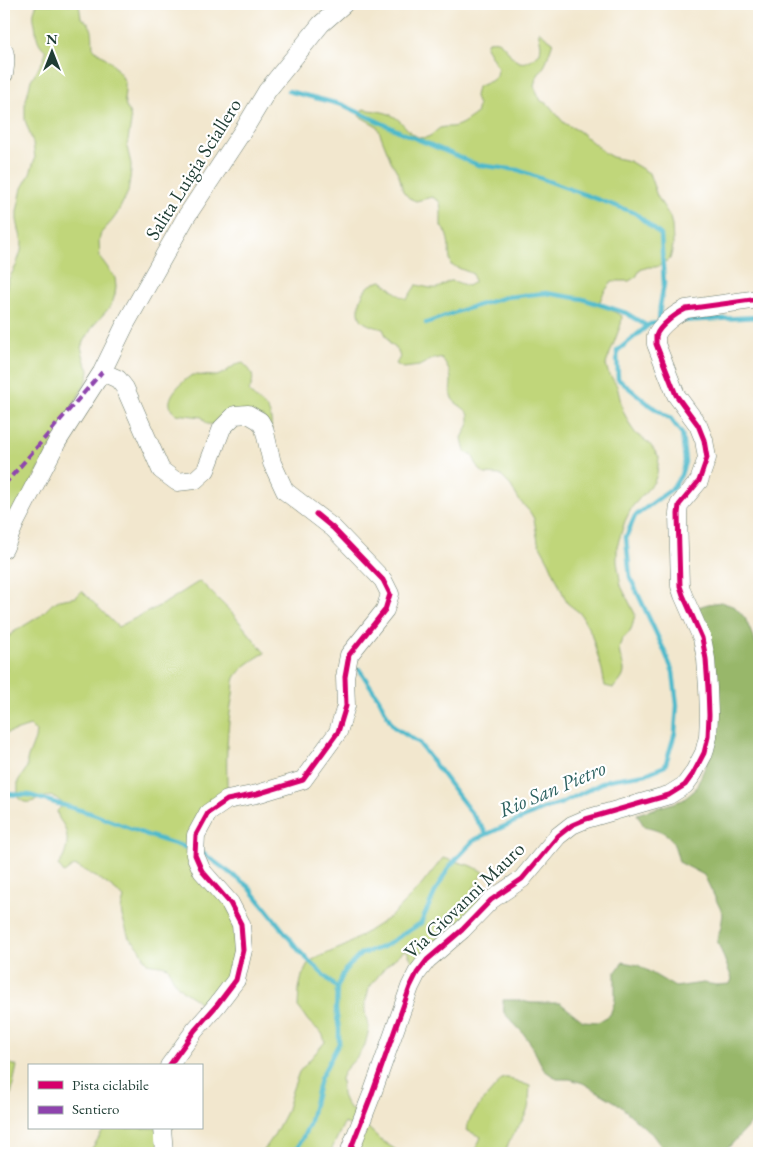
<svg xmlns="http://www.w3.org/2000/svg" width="763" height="1157" viewBox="0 0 763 1157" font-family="'EB Garamond',serif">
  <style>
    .green { fill: #c0d67a; stroke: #708a57 }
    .forest { fill: #98b76a; stroke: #5c7a4f }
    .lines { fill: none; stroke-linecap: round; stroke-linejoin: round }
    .stream { stroke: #4eb9cb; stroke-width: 4.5 }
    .minor-casing { stroke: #69786a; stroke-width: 19 }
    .minor { stroke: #fff; stroke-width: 18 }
    .quiet { stroke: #8e44ad; stroke-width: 4; stroke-dasharray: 8 4; stroke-linecap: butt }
    .cycleway-casing { stroke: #fff; stroke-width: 8 }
    .cycleway { stroke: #d6006c; stroke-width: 5 }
    .labels { text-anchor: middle; stroke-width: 4.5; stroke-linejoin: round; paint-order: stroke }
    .street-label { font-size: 20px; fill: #1f3d34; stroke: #fff }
    .water-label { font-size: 21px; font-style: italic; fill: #2d6261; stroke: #fff }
  </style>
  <rect width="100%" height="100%" fill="#fff"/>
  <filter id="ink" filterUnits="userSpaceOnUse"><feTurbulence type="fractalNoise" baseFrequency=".02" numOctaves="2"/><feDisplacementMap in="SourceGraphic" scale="10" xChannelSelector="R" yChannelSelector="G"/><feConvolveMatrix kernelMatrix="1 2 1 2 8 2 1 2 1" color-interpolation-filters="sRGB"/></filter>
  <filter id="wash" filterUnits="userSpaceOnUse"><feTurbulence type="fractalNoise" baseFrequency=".0096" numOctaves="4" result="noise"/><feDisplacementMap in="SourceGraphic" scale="20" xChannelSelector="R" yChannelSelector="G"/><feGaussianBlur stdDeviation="1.12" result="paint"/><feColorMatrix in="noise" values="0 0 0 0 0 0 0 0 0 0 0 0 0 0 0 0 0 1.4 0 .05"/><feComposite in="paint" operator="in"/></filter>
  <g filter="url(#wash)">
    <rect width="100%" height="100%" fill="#f2e7ce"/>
    <path class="green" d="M37 4H79L81 18C95 26 92 34 93 48L111 62 121 75 125 82V91L124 99 126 107 130 114 131 122 127 147 131 164V171L128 192 117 214 112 221 101 233 99 241 100 257 115 278 116 286 115 294 113 301 109 308 93 326 81 347 85 362 89 370 88 378 9 525 4 526V301L8 280 16 266 21 251 22 243 17 220V212L22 188 30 174 35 158 33 143 25 120V104L31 80 44 59 46 51C36 42 37 36 35 24 33 16 33 12 37 4Z
      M538 31 553 42 545 65 536 78 534 86 541 101 548 104 564 123 579 131 605 153 612 157 629 161 649 173 657 196 670 217 672 226 673 243 672 251 670 259 663 264 656 267H648L640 270 636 277 629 281H612L603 294 600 301 606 307 622 316 621 324 606 364 608 372 617 386 623 411 631 427 636 434 649 443 659 457 657 474 654 482 632 507 625 521 617 546V562L621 586 635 614C634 619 633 625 631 629 629 634 623 637 621 642 613 660 637 669 613 688L605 686 602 670 591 633 580 613 567 603 564 596 549 562 538 542 534 519 530 512 519 500 511 486 500 475 485 474 479 469 472 455 465 452 462 438 469 424V415C469 414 465 409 464 409 460 405 454 403 452 398 449 393 451 387 451 381 451 372 447 366 442 359L434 358 419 366 403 368 396 364 400 357 397 349 390 344 383 329C376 327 365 325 361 319 356 311 361 294 367 288 371 284 376 282 382 281L400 296 407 299 416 285C423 286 430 289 437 288 442 287 446 281 452 281 455 281 464 285 468 286L474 282 473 274 451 265C447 250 452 238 441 226V210L440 202 432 197 416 201 409 198 403 191 399 175 391 161 377 126 359 116 363 109C373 111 385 111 393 116 405 122 412 142 428 137 433 135 436 130 440 128 445 126 451 128 456 126 463 124 470 118 476 114L478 106 475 96 477 87 491 81 497 76 498 68 486 47 488 41C490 41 495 40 497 41 507 44 512 66 526 62 530 61 536 56 540 53L541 45Z
      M243 363C254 373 255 378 249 391 261 408 273 403 271 429L263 417 218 425 207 424 202 417 176 414C174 412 172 411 171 408 165 396 183 381 192 375L217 376 224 373 235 365Z
      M200 581 233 614 265 653C254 659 241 667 235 678 233 683 234 689 233 694 227 725 225 764 228 796L188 833 235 918 234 972 205 1008C197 998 188 996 180 988 174 983 171 974 168 967 161 964 154 965 147 963L140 949 135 943 129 938 122 916 121 909 124 898C110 884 93 875 76 866L72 867 64 873 58 865C67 856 70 838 64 826 60 819 59 821 57 811L63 805C51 786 36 805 25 802 23 802 20 799 18 798V781L27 768V760L35 739 36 731 30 726 15 731 7 733 4 729 5 693 4 678 6 670 4 657V647L7 639 12 633 40 616 52 604 59 600 76 597 82 591 118 627 165 603Z
      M443 858 472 866 484 872 473 889 480 896 478 903 413 971V963L406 949 385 967 369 988 365 1004V1012L369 1029 365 1045 356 1058 345 1070 341 1078 342 1095 345 1102 350 1109 359 1114 354 1127 344 1123 330 1153H262L273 1137 286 1112 292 1091 299 1072 325 1042C322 1029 319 1032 310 1023 305 1018 303 1012 298 1007L299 989 302 976 309 962 316 958 345 946 390 917 420 887Z
      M4 1046 7 1047C2 1061 4 1062 17 1066 12 1087 9 1108 4 1129Z
      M503 1078H508L530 1086C529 1095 530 1106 526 1114 520 1127 507 1138 506 1153H474L481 1137 466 1130 470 1119 479 1106Z
      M365 1125 382 1141 401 1153H354Z
      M105 1128H159L160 1153H89Z"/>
    <path class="forest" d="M721 602 735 607 745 618 759 651V1114L730 1146 721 1153H666L652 1134 617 1103 583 1083 570 1079H557L544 1070 531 1044 523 1033 504 1013 503 1000H517L531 1003H560L583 1021 598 1022 610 1015 615 1001V973L623 962 638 965 675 987 703 983 717 985 730 984 732 979 717 940 721 927 723 914 704 875 679 862C673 837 670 832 644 826L637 814 683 800 695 790 706 765 708 647 698 607 708 604Z"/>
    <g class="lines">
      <path class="stream" d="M288 91 343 105 405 134 478 165 518 170 635 213 661 235 664 284 660 306 659 322
        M678 321 759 317
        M426 323 462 310 506 297 546 293 583 299 626 313 647 326
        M359 669 379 699 389 719 394 727 419 743 487 834
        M4 794 29 795 93 814 150 836 191 849
        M198 852 204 854 248 886 301 953 337 988
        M295 1153 309 1125 320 1079 339 1043V1029L336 1010 337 988 345 970 361 954 383 947 421 923 436 890 449 867 474 840 543 809 562 803 608 780 646 774 665 766 675 733 677 705 673 672 664 650 630 577 626 537 635 516 673 488 681 475 685 462 682 434 671 419 651 406 618 379 617 351 650 324 658 323"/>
    </g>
  </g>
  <g filter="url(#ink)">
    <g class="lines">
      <defs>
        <path id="minor" d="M4 51C7 59 5 66 4 74
          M102 372 118 379 125 388 161 470 177 482 195 480 206 470 222 428 235 415 248 414 260 421 264 428 272 463 285 491 333 528 383 580 390 594 385 610 349 655 345 677 346 706 338 732 303 780 257 794 227 800 208 813 196 835 195 855 202 871 230 903 241 924 243 950 236 980 217 1005 195 1030 169 1066
          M4 549 16 521 57 442 102 372 126 323 186 217 246 126 267 91 321 24 344 4
          M162 1128 164 1153
          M349 1153 372 1094 410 987 417 973 427 960 462 930 491 900 522 879 558 836 572 825 586 819 669 795 685 785 693 774 704 753 708 737 709 715 708 688 706 659 702 638 683 595 680 586 678 514 679 505 699 481 707 458 704 440 698 425 676 395 656 344C656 342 656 339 656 336 659 326 677 313 686 309L759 299"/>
      </defs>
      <use href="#minor" class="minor-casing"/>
      <use href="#minor" class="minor"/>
      <path class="quiet" d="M4 485 102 372"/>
      <defs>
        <path id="cycleway" d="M169 1066 195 1030 217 1005 236 980 243 950 241 924 230 903 202 871 195 855 196 835 208 813 227 800 257 794 303 780 338 732 346 706 345 677 349 655 385 610 390 594 383 580 333 528 316 514
          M349 1153 372 1094 410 987 417 973 427 960 462 930 491 900 522 879 558 836 572 825 586 819 669 795 685 785 693 774 704 753 708 737 709 715 708 688 706 659 702 638 683 595 680 586 678 514 679 505 699 481 707 458 704 440 698 425 676 395 656 344C656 342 656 339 656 336 659 326 677 313 686 309L759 299"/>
      </defs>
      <use href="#cycleway" class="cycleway-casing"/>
      <use href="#cycleway" class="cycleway"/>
    </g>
  </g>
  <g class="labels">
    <g class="street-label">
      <text transform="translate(193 169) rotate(-58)" y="7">Salita Luigia Sciallero</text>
      <text transform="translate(464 900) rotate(-44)" y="7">Via Giovanni Mauro</text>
    </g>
    <g class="water-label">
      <text transform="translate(552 789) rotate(-23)" y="7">Rio San Pietro</text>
    </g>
  </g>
  <rect width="763" height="1157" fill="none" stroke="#fff" stroke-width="20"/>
  <rect x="28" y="1064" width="175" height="65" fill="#ffffff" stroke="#a5b1ae"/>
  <rect x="38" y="1081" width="25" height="8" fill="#d6006c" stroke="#a5b1ae"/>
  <text x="72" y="1090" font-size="15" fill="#1f3d34">Pista ciclabile</text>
  <rect x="38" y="1106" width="25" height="8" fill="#8e44ad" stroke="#a5b1ae"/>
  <text x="72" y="1114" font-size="15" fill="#1f3d34">Sentiero</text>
  <g transform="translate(52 52)" stroke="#ffffff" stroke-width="4" paint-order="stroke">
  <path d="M0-4L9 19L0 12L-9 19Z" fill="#1f3d34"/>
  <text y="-8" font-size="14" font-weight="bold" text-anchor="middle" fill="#1f3d34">N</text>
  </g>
</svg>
